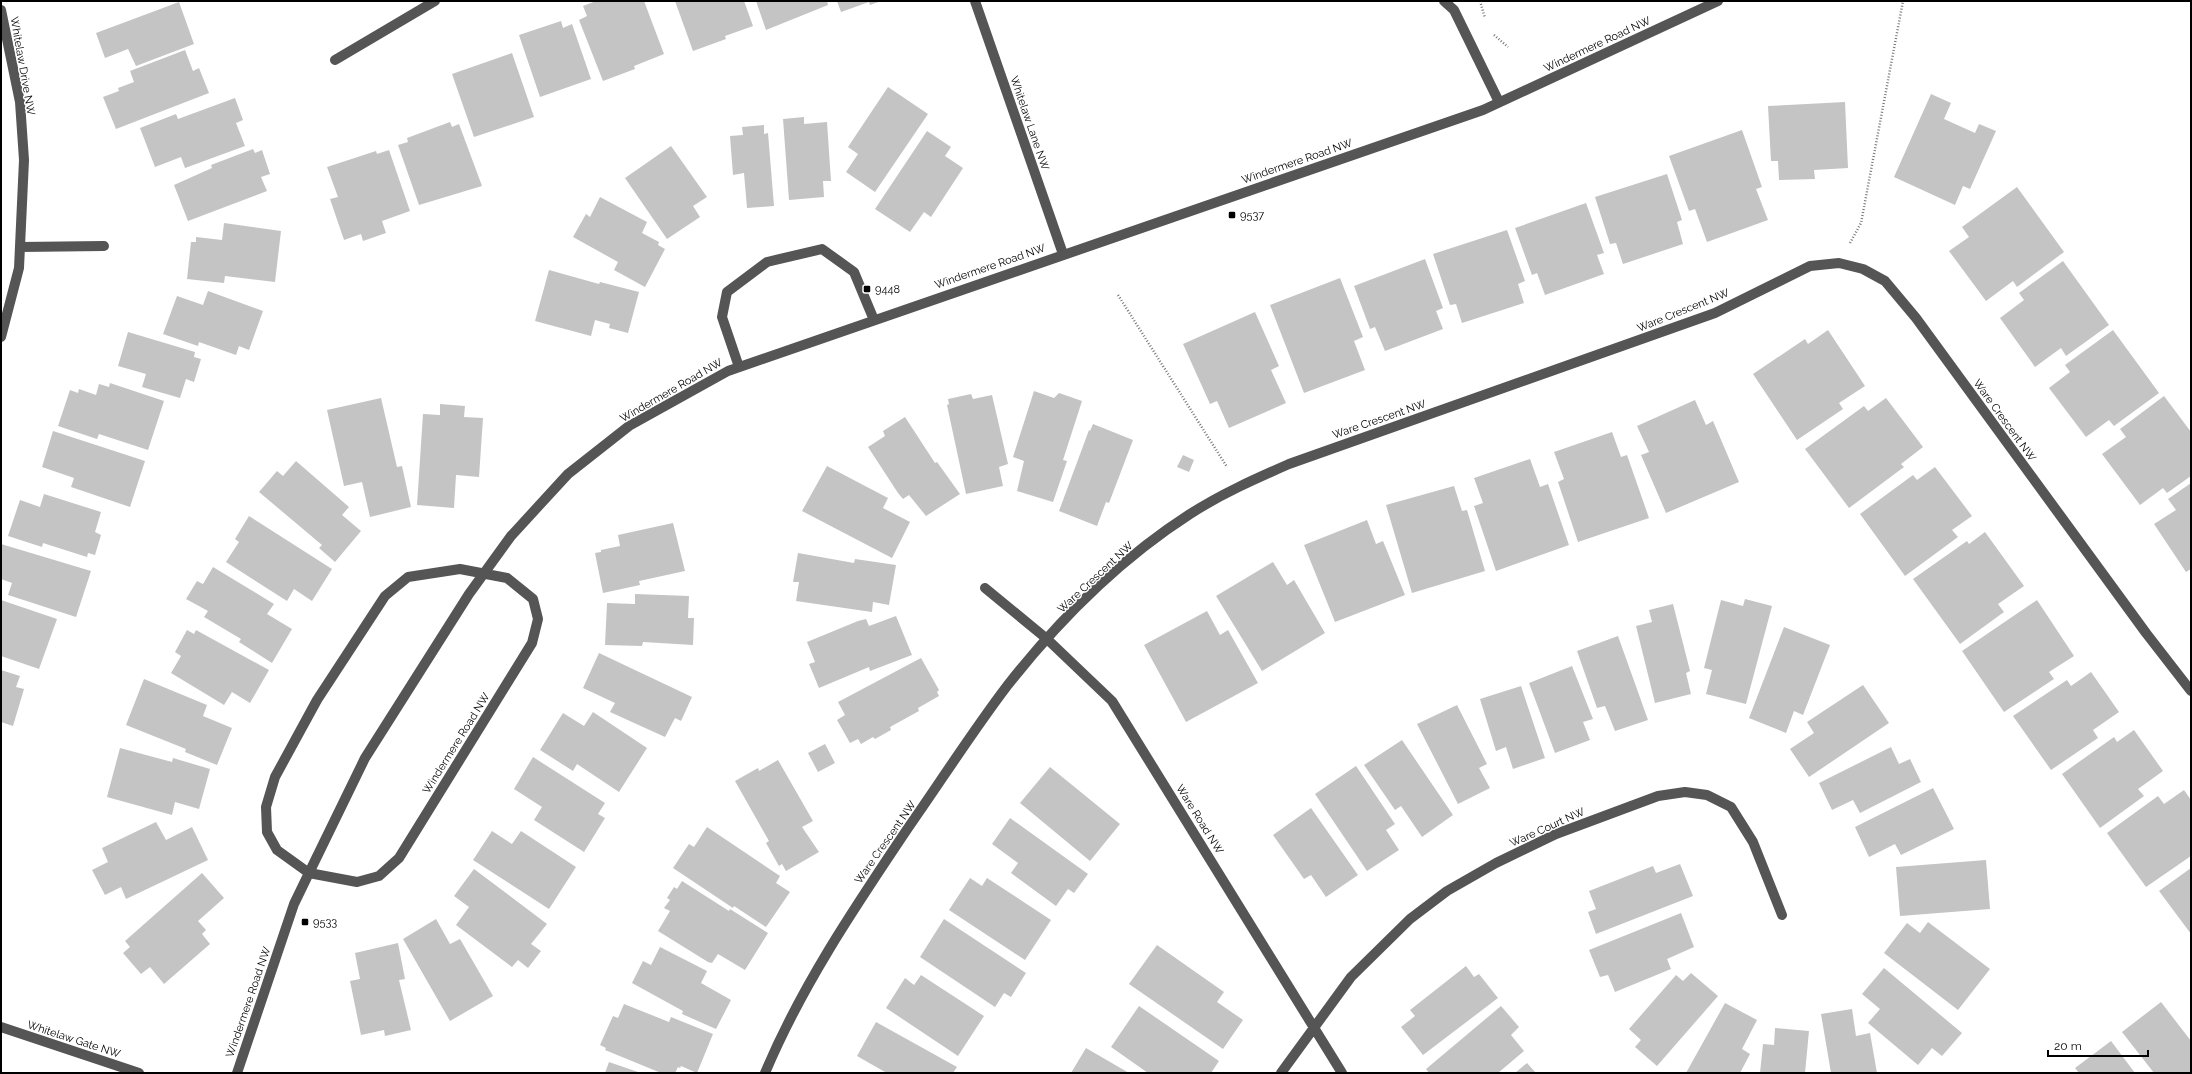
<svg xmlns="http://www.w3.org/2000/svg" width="2192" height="1074" viewBox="0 0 2192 1074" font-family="Raleway,sans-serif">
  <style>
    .building { fill: #c4c4c4 }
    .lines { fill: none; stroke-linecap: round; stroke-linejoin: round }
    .path { stroke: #777; stroke-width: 2.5; stroke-dasharray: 1 2; stroke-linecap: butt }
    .minor { stroke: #555; stroke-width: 10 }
    .poi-dot { fill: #000; stroke: #fff; stroke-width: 1.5 }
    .labels { text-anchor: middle; stroke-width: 3; stroke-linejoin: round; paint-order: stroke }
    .street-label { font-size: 11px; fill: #000; stroke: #fff }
    .poi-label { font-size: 11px; fill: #000; stroke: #fff; text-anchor: start }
  </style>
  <rect width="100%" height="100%" fill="#fff"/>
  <path class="building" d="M596 1H644L664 54 634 66 635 69 603 81 579 20 587 16 583 6Z
    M675 1H744L753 26 725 36 726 39 693 51Z
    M756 1H827L828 5 766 30Z
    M837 1H881L870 5 869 2 841 12Z
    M179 2 194 44 136 66 128 49 105 58 96 33Z
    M561 21 563 28 572 24 591 79 540 97 519 35Z
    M185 50 193 71 199 68 209 93 116 129 103 97 119 91 118 88 134 82 130 71Z
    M512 53 534 117 474 137 452 74Z
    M888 87 928 114 875 192 846 172 858 154 848 147Z
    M1931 94 1951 103 1944 119 1975 133 1979 124 1996 131 1970 189 1963 186 1955 205 1894 177Z
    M235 98 243 120 236 123 245 146 185 168 181 157 155 167 140 128 176 114 178 119Z
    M1845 102 1848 168 1814 170 1815 179 1779 180 1778 161H1771L1768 106Z
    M804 117V124L827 122 831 181H823L824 197 789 200 783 119Z
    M450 122 452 127 459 124 482 186 419 205 398 145 408 142 407 138Z
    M764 125V134L768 133 774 206 747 208 744 173 733 175 730 136 743 135 742 127Z
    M1742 130 1762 187 1756 189 1768 220 1707 242 1695 209 1689 211 1669 156Z
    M927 131 951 147 945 156 963 168 931 217 924 212 910 232 875 209Z
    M671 146 707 197 693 206 700 217 667 239 625 178Z
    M253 149 255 153 262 150 270 174 261 177 267 191 188 221 174 185 212 168 211 165Z
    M389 150 410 211 382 221 386 233 363 241 361 234 344 240 330 199 338 197 327 167 376 151 377 154Z
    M1667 174 1682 220 1677 222 1683 244 1623 264 1616 243 1610 244 1595 197Z
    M2017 187 2064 252 2017 287 2013 281 1986 301 1949 251 1969 237 1962 227Z
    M600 197 647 222 642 233 659 242 658 245 665 249 645 287 614 270 618 262 573 237 586 214 590 217Z
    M1586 203 1604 253 1597 255 1604 274 1545 295 1537 273 1532 275 1515 228Z
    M224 223 281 231 275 282 225 276 224 283 187 279 191 242H196V237L222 240Z
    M1507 230 1525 281 1518 284 1524 303 1462 323 1456 304 1450 305 1433 254Z
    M1425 259 1443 308 1436 311 1443 329 1385 351 1375 327 1370 329 1354 286Z
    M2063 261 2109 325 2066 356 2061 348 2035 367 2000 318 2024 300 2019 293Z
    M549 270 599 284 600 282 639 292 628 333 609 328 610 324 595 320 591 336 535 321Z
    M1340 278 1363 337 1354 341 1365 370 1304 393 1270 305Z
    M208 291 263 311 249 350 239 346 236 355 199 342 198 346 163 334 177 296 203 305Z
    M1255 312 1279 366 1271 370 1286 403 1229 428 1217 401 1210 404 1183 344Z
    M1828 330 1865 386 1839 403 1843 409 1797 440 1753 374 1805 339 1808 344Z
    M2113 330 2159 393 2114 426 2109 420 2086 437 2049 388 2070 372 2065 365Z
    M128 332 195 352 194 357 201 359 194 382 186 379 180 398 142 387 146 374 118 366Z
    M110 383 164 401 148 450 99 434 97 439 58 426 70 390 78 393 79 389 96 395 99 384 109 387Z
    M1034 391 1054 398 1059 393 1082 401 1063 460 1067 461 1053 502 1017 491 1024 461 1013 457Z
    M971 394 973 399 992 395 1008 464 999 467 1003 486 966 494 947 405 949 404 948 399Z
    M2164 396 2191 432V476L2167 493 2163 488 2140 505 2102 454 2126 437 2120 429Z
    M381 398 397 467 402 466 411 507 370 517 362 482 344 486 327 410Z
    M1886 398 1923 447 1901 464 1904 467 1849 508 1805 449 1864 406 1868 411Z
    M1695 400 1706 425 1713 421 1739 482 1666 513 1641 455 1649 452 1637 426Z
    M440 404 465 406 464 417 483 418 479 477 456 475 454 508 417 505 423 414 440 415Z
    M905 417 935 463 937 462 960 494 926 516 909 495 903 499 898 493 868 447 885 436 883 431Z
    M1093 424 1133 440 1109 503 1106 502 1097 526 1059 511 1089 430 1090 431Z
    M53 431 145 461 130 507 71 487 74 478 42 467Z
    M1612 432 1621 457 1627 455 1649 518 1578 542 1558 482 1564 479 1554 452Z
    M1183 455 1194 460 1189 472 1177 467Z
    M1530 459 1540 487 1548 484 1569 545 1496 571 1474 506 1483 503 1474 478Z
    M296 461 349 507 342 515 361 531 335 562 319 548 322 545 259 492 277 471 283 476Z
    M827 466 888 498 883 508 910 522 892 558 802 511Z
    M1935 467 1972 516 1952 530 1958 537 1905 576 1860 514 1913 475 1917 480Z
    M2191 483V569L2186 572 2154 524 2176 510 2168 499Z
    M1454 486 1462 511 1467 510 1485 571 1412 593 1386 505Z
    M44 494 101 512 95 532 101 535 95 555 88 553 87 557 43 543 42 547 8 536 20 500 40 507Z
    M249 516 332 569 312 601 294 589 287 601 226 562 239 542 235 539Z
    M1367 520 1376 544 1383 541 1405 595 1335 622 1304 545Z
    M673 523 685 571 639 581 640 585 603 593 595 553 601 552V550L620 546 618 535Z
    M1985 532 2024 586 1998 604 2004 612 1960 644 1913 579 1967 541 1969 544Z
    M1 544 91 571 76 617 8 595 12 583 1 579Z
    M798 553 854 563 855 559 896 565 889 605 873 602 872 612 796 601 799 582H793Z
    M1273 562 1287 585 1294 580 1325 633 1262 671 1216 596Z
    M213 567 274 604 267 614 292 629 272 663 239 642 241 639 204 617 208 611 186 599 197 581 203 584Z
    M635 594 689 596 688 618H694L693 645 643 642 642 646 605 645 607 603 635 604Z
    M1745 599 1772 606 1746 704 1706 694 1712 670 1704 668 1721 600 1743 606Z
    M1 600 57 619 39 669 1 656Z
    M2037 600 2074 656 2049 672 2054 679 2004 712 1962 651Z
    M1673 604 1690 671 1686 673 1691 694 1655 703 1636 626 1652 622 1649 610Z
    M1207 611 1220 635 1228 630 1258 683 1186 722 1144 645Z
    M896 616 912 655 870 671 869 667 819 688 809 664 815 662 807 642 858 621 866 619 869 626Z
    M1784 627 1830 645 1803 715 1794 711 1786 733 1749 718Z
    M187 630 194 634 196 630 269 670 250 703 232 692 224 705 171 673 181 656 175 652Z
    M1618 636 1648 720 1615 731 1605 706 1597 708 1577 651Z
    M599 653 692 697 681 721 675 718 665 737 610 712 615 703 583 688Z
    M921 658 939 690 937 692 939 696 918 708 919 711 890 727 891 730 875 739 873 737 861 744 858 739 850 743 837 720 845 715 838 702Z
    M1572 666 1593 719 1583 722 1590 740 1555 753 1529 683Z
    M1 670 20 676 16 687 24 689 13 726 1 722Z
    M2091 672 2119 712 2093 730 2098 738 2051 770 2013 716 2067 680 2071 686Z
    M144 679 207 705 203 716 232 728 217 765 185 752 186 749 126 725Z
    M1863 685 1889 723 1809 777 1790 749 1814 733 1807 722Z
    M1521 686 1545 758 1513 769 1506 747 1496 751 1480 699Z
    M1457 705 1487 764 1479 768 1490 788 1458 804 1417 724Z
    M593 712 647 748 619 792 577 764 573 771 540 750 563 713 584 726Z
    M2134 730 2163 771 2138 789 2144 796 2100 828 2062 774 2114 737 2117 742Z
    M1402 740 1453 815 1422 837 1401 806 1395 810 1364 765Z
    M825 744 835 763 818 772 808 753Z
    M1891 747 1899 764 1910 759 1921 782 1860 813 1853 800 1832 810 1819 783Z
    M120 748 172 762 173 758 210 769 199 809 175 802 172 815 107 797Z
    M533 757 605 803 598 814 605 818 584 852 534 820 542 807 514 789Z
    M778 760 813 821 802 827 819 852 786 871 782 864 779 866 766 843 769 841 735 781 758 768 759 771Z
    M1356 766 1395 824 1386 830 1399 850 1367 871 1315 794Z
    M1050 767 1120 824 1090 861 1020 803Z
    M1933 788 1954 829 1901 855 1895 844 1869 857 1855 827Z
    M2184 790 2191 800V856L2146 887 2107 833 2158 796 2164 804Z
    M1311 808 1358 875 1326 897 1311 875 1304 879 1273 835Z
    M1010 818 1088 874 1074 893 1068 889 1056 906 1011 873 1018 863 992 844Z
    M156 822 166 840 192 827 208 860 126 899 121 887 105 895 92 870 108 862 102 848Z
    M707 827 780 876 776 883 790 892 766 927 734 906 733 908 673 868 689 844 694 847Z
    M492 831 512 844 521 831 576 867 549 909 473 860Z
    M1986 860 1990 909 1900 916 1896 867Z
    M1680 864 1693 896 1596 934 1588 912 1596 909 1589 891 1653 866 1656 873Z
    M2191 868V934L2159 891Z
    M474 869 547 924 531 944 541 951 528 968 518 960 512 967 456 925 469 907 454 896Z
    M202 873 224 898 198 921 206 930 202 934 210 944 164 984 150 967 141 974 123 953 130 947 125 941Z
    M970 878 982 886 987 878 1051 920 1025 960 949 910Z
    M682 881 729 911 730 909 768 933 745 970 718 954 712 963 708 962 658 931 670 911 664 908 670 900 667 898 674 887 677 889Z
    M1681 913 1694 947 1667 959 1671 969 1615 992 1608 975 1600 977 1589 950Z
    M436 919 450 944 460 939 493 996 450 1021 403 939Z
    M944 919 1026 973 1011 997 1004 993 995 1007 920 957Z
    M1928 922 1990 969 1958 1010 1884 953 1907 923 1920 933Z
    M398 943 405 979 399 980 411 1030 385 1036 384 1030 361 1035 350 981 360 979 355 953Z
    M1157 945 1224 992 1217 1002 1243 1020 1223 1049 1129 984Z
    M660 947 707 971 701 983 731 1000 716 1029 682 1014 683 1011 632 983 643 961 651 965Z
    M1466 966 1474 977 1479 974 1498 998 1423 1055 1401 1027 1415 1016 1410 1010Z
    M1884 968 1962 1033 1942 1056 1932 1048 1918 1065 1868 1023 1880 1009 1862 994Z
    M1691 973 1718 996 1657 1066 1635 1047 1641 1040 1629 1029 1676 975 1683 981Z
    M921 975 984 1016 958 1056 886 1008 905 978 914 985Z
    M2161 1002 2191 1041V1073H2154L2122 1032Z
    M1725 1003 1757 1020 1742 1049 1750 1054 1740 1073H1686Z
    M624 1004 669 1022 671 1017 713 1034 697 1073 681 1066 680 1068 678 1067 675 1073H661L605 1050 606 1048 600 1045 613 1016 618 1018Z
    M1139 1006 1219 1061 1211 1073H1148L1111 1047Z
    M1501 1006 1519 1027 1511 1035 1524 1051 1498 1073H1429L1426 1069Z
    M1852 1009 1856 1036 1870 1033 1877 1073H1831L1821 1014Z
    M876 1022 957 1067 953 1073H884L885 1072 857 1056Z
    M1775 1028 1809 1031 1805 1073H1760L1763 1044 1774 1045Z
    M2111 1041 2135 1073H2079L2075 1068Z
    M1086 1048 1129 1073H1071Z
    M609 1062 641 1073H605Z
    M1527 1063 1536 1073H1515Z"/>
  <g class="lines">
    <path class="path" d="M1480 1 1485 18
      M1494 35 1508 47
      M1850 243 1861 223 1903 1
      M1118 295 1227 467"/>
    <path class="minor" d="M975 1 1063 254
      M1444 1 1454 10 1499 102
      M1 10 20 102 24 160 19 268 1 337
      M335 60 435 1
      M20 247 104 246
      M739 367 722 317 727 292 767 262 822 249 854 272 874 320
      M460 569 507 578 533 599 538 619 532 643 399 858 379 876 357 882 309 873 277 850 267 832 266 807 275 777 317 700 385 596 408 577Z
      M985 588 1047 639 1112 701 1342 1073
      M1 1027 139 1073
      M237 1073 294 904 309 873 365 758 469 594 511 536 568 474 629 426 728 371 1483 110 1718 1
      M765 1073C802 985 855 907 908 828 941 781 972 732 1007 686 1058 621 1120 559 1190 514 1221 494 1255 479 1289 464L1715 313 1810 266 1839 263 1863 269 1885 281 1916 318 2146 633 2191 691
      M1281 1073 1351 977 1410 919 1447 891 1496 863 1556 834 1658 796 1685 792 1707 795 1731 807 1753 842 1782 915"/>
  </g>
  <g class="poi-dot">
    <rect x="1228" y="211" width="8" height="8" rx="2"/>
    <rect x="863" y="285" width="8" height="8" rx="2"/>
    <rect x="301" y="918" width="8" height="8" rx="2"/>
  </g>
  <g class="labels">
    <g class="street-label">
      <text transform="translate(1597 44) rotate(-25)" y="4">Windermere Road NW</text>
      <text transform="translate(23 66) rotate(80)" y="4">Whitelaw Drive NW</text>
      <text transform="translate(1030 123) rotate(71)" y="4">Whitelaw Lane NW</text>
      <text transform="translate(1297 161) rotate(-19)" y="4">Windermere Road NW</text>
      <text transform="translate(990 266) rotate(-19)" y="4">Windermere Road NW</text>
      <text transform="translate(1683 310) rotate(-22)" y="4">Ware Crescent NW</text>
      <text transform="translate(671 390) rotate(-30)" y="4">Windermere Road NW</text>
      <text transform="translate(1379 419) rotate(-19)" y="4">Ware Crescent NW</text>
      <text transform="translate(2005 420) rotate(54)" y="4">Ware Crescent NW</text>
      <text transform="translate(1095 577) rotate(-43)" y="4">Ware Crescent NW</text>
      <text transform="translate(456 743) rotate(-58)" y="4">Windermere Road NW</text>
      <text transform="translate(1200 819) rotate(58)" y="4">Ware Road NW</text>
      <text transform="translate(1547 827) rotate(-24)" y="4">Ware Court NW</text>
      <text transform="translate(885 842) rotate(-55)" y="4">Ware Crescent NW</text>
      <text transform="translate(248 1002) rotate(-71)" y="4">Windermere Road NW</text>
      <text transform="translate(74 1039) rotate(18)" y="4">Whitelaw Gate NW</text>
    </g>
    <g class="poi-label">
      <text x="1240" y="219">9537</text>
      <text x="875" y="293">9448</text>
      <text x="313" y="926">9533</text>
    </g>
  </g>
  <rect width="2192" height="1074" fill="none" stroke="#000000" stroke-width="4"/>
  <path d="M2048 1050v6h100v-6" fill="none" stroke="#000000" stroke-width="2"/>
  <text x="2054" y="1050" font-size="12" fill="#000000" stroke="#ffffff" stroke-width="3" paint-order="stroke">20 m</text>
</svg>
